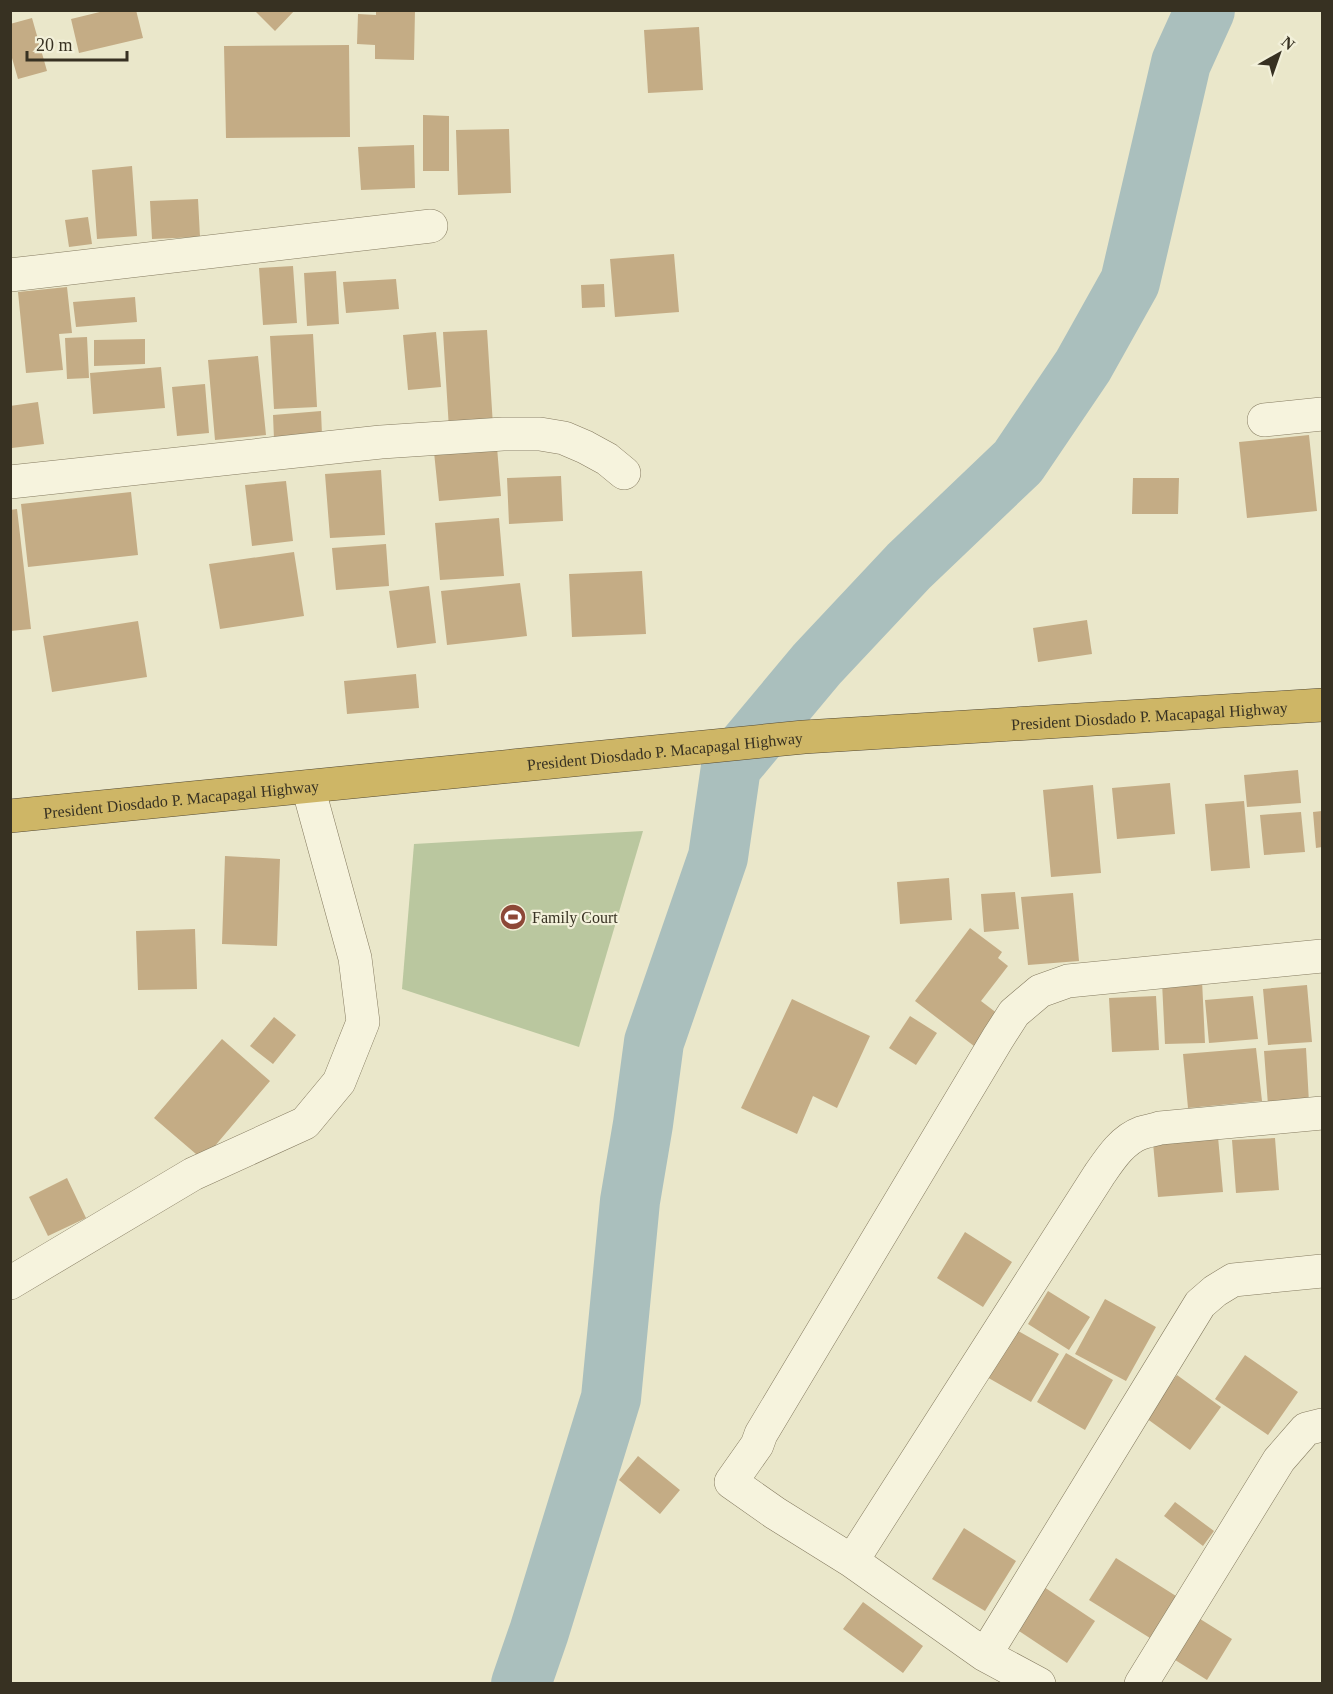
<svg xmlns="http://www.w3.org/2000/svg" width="1333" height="1694" viewBox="0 0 1333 1694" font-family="'Times New Roman',serif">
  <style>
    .green { fill: #bac79f }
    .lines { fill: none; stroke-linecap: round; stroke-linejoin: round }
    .river { stroke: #aabfbd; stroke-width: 60 }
    .building { fill: #c4ac85 }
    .minor-casing { stroke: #857b60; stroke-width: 34 }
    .highway-casing { stroke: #534934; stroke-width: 34 }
    .minor { stroke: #f6f3dd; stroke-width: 33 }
    .highway { stroke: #ceb666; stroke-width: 33 }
    .labels { text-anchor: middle; stroke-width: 4.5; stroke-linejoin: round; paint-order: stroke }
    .street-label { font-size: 16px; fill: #373122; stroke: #f2f0d9 }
    .poi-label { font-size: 16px; fill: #373122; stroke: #f2f0d9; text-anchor: start }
  </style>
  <rect width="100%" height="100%" fill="#eae7ca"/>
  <path class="green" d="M643 831 579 1047 402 989 414 844Z"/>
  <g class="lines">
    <path class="river" d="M521 1684 539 1632 611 1398 630 1201 643 1124 654 1042 718 857 731 767 817 664 909 566 1018 462 1083 366 1130 282 1181 63 1205 10"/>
  </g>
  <path class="building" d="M108 10H136L143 38 79 53 71 19Z
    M254 10H295L275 31Z
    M376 10H415L414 60 375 59V45L357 44 358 14 376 15Z
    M32 18 47 71 18 79 10 51V24Z
    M699 27 703 90 648 93 644 30Z
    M349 45 350 137 226 138 224 46Z
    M423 115 449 116V171H423Z
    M509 129 511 193 458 195 456 130Z
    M414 145 415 188 361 190 358 147Z
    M132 166 137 236 97 239 92 170Z
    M198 199 200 237 152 239 150 201Z
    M88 217 92 244 69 247 65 220Z
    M674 254 679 312 615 317 610 259Z
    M293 266 297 323 263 325 259 268Z
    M336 271 339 324 307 326 304 273Z
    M396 279 399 309 346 313 343 282Z
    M604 284 605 307 582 308 581 285Z
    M67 287 72 333 59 334 63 370 26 373 18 292Z
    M135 297 137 322 76 327 73 302Z
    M487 330 493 426 449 429 443 332Z
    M436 332 441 387 408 390 403 335Z
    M313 334 317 407 274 409 270 336Z
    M87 337 89 378 67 379 65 338Z
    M145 339V364L94 366V340Z
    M258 356 266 435 215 440 208 360Z
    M161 367 165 408 93 414 90 373Z
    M205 384 209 433 177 436 172 387Z
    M38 402 44 444 12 448 10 406Z
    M321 411 322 435 274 439 273 415Z
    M1309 435 1317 511 1247 518 1239 442Z
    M497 447 501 496 439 501 434 452Z
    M381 470 385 535 330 538 325 474Z
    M561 476 563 521 509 524 507 478Z
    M1133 478H1179L1178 514H1132Z
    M286 481 293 541 252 546 245 485Z
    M131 492 138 555 28 567 21 504Z
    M17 509 31 629 10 631V510Z
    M499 518 504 576 440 580 435 523Z
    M386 544 389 586 336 590 332 548Z
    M294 552 304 616 220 629 209 564Z
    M642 571 646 634 572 637 569 574Z
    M520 583 527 636 447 645 441 591Z
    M429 586 436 643 397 648 389 591Z
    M1087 620 1092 654 1038 662 1033 628Z
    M138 621 147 677 52 692 43 636Z
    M416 674 419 708 347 714 344 681Z
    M1298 770 1301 803 1247 807 1244 775Z
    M1170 783 1175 834 1117 839 1112 788Z
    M1093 785 1101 873 1051 877 1043 790Z
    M1244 801 1250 868 1211 871 1205 804Z
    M1322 811V847L1316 848 1313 812Z
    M1301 812 1305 852 1264 855 1260 815Z
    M225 856 280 859 277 946 222 944Z
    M949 878 952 920 900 924 897 882Z
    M1015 892 1019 929 984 932 981 894Z
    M1073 893 1079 961 1028 965 1021 897Z
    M970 928 1002 952 998 958 1008 966 981 1001 998 1014 974 1046 915 1001Z
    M195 929 197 989 138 990 136 931Z
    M1202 980 1205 1043 1165 1044 1162 982Z
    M1307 985 1312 1042 1268 1045 1263 989Z
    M1156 996 1159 1050 1112 1052 1109 998Z
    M1253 996 1258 1039 1209 1043 1205 1000Z
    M792 999 870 1036 837 1108 813 1096 797 1134 741 1108Z
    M910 1016 937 1033 916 1065 889 1048Z
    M274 1017 296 1035 273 1064 250 1046Z
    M222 1039 270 1081 203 1160 154 1118Z
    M1256 1048 1262 1101 1188 1108 1183 1054Z
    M1306 1048 1309 1103 1268 1105 1264 1051Z
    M1218 1137 1223 1192 1158 1197 1153 1143Z
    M1275 1138 1279 1190 1236 1193 1232 1140Z
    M67 1178 86 1218 48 1236 29 1197Z
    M965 1232 1012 1262 983 1307 937 1278Z
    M1048 1291 1090 1317 1069 1350 1028 1324Z
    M1105 1299 1156 1327 1126 1381 1075 1354Z
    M1013 1328 1059 1354 1031 1402 985 1376Z
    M1066 1353 1113 1380 1085 1430 1037 1402Z
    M1245 1355 1298 1392 1268 1435 1215 1399Z
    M1177 1375 1221 1407 1190 1450 1146 1418Z
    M638 1456 680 1490 660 1514 619 1480Z
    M1175 1502 1214 1531 1203 1546 1164 1516Z
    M964 1528 1016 1561 985 1611 932 1579Z
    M1116 1558 1176 1596 1150 1638 1089 1600Z
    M1044 1587 1095 1621 1067 1663 1016 1629Z
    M863 1602 923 1646 903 1673 843 1629Z
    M1197 1617 1232 1639 1207 1680 1172 1658Z"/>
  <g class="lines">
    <defs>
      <path id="minor" d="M10 275 431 226
        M1264 420 1322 414
        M10 482 381 442 503 434H540L564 438 585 447 607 459 624 473
        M10 1283 193 1174 305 1123 339 1082 363 1022 355 958 308 787
        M852 1561 1099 1175C1110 1159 1122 1140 1141 1133 1147 1131 1154 1130 1160 1128L1322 1113
        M985 1655 1200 1304 1215 1291 1233 1280 1322 1271
        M1039 1684 985 1655 852 1561 775 1513 731 1482 757 1445 761 1434 998 1038 1014 1013 1040 991 1068 981 1322 956
        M1141 1684 1279 1460 1306 1429 1322 1425"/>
      <g id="highway">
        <path id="s1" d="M10 816 804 737 1322 705"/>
      </g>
    </defs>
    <use href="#minor" class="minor-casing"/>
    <use href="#highway" class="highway-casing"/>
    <use href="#minor" class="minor"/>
    <use href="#highway" class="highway"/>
  </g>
  <defs>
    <symbol id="stadium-disc" viewBox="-11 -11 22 22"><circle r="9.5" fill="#8d4837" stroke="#f2f0d9"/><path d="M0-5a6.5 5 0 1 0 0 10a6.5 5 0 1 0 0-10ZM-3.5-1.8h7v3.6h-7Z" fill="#fff"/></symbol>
  </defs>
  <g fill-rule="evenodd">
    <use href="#stadium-disc" x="498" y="902" width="30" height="30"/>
  </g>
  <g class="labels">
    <g class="street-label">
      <text dy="6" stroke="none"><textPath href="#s1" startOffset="1144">President Diosdado P. Macapagal Highway</textPath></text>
      <text dy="6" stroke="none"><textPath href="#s1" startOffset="658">President Diosdado P. Macapagal Highway</textPath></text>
      <text dy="6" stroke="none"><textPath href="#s1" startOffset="172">President Diosdado P. Macapagal Highway</textPath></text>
    </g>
    <g class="poi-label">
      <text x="532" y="923">Family Court</text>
    </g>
  </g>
  <rect width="1333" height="1694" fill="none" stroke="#373122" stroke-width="24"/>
  <g transform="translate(1279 54) rotate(40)" stroke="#f2f0d9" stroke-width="4.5" paint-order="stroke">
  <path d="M0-4.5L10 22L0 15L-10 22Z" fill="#373122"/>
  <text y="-9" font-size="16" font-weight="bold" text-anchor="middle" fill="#373122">N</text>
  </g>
  <path d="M27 51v9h100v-9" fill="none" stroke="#373122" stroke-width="3"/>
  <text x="36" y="51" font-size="18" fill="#373122" stroke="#f2f0d9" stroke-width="4.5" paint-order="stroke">20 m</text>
</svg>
